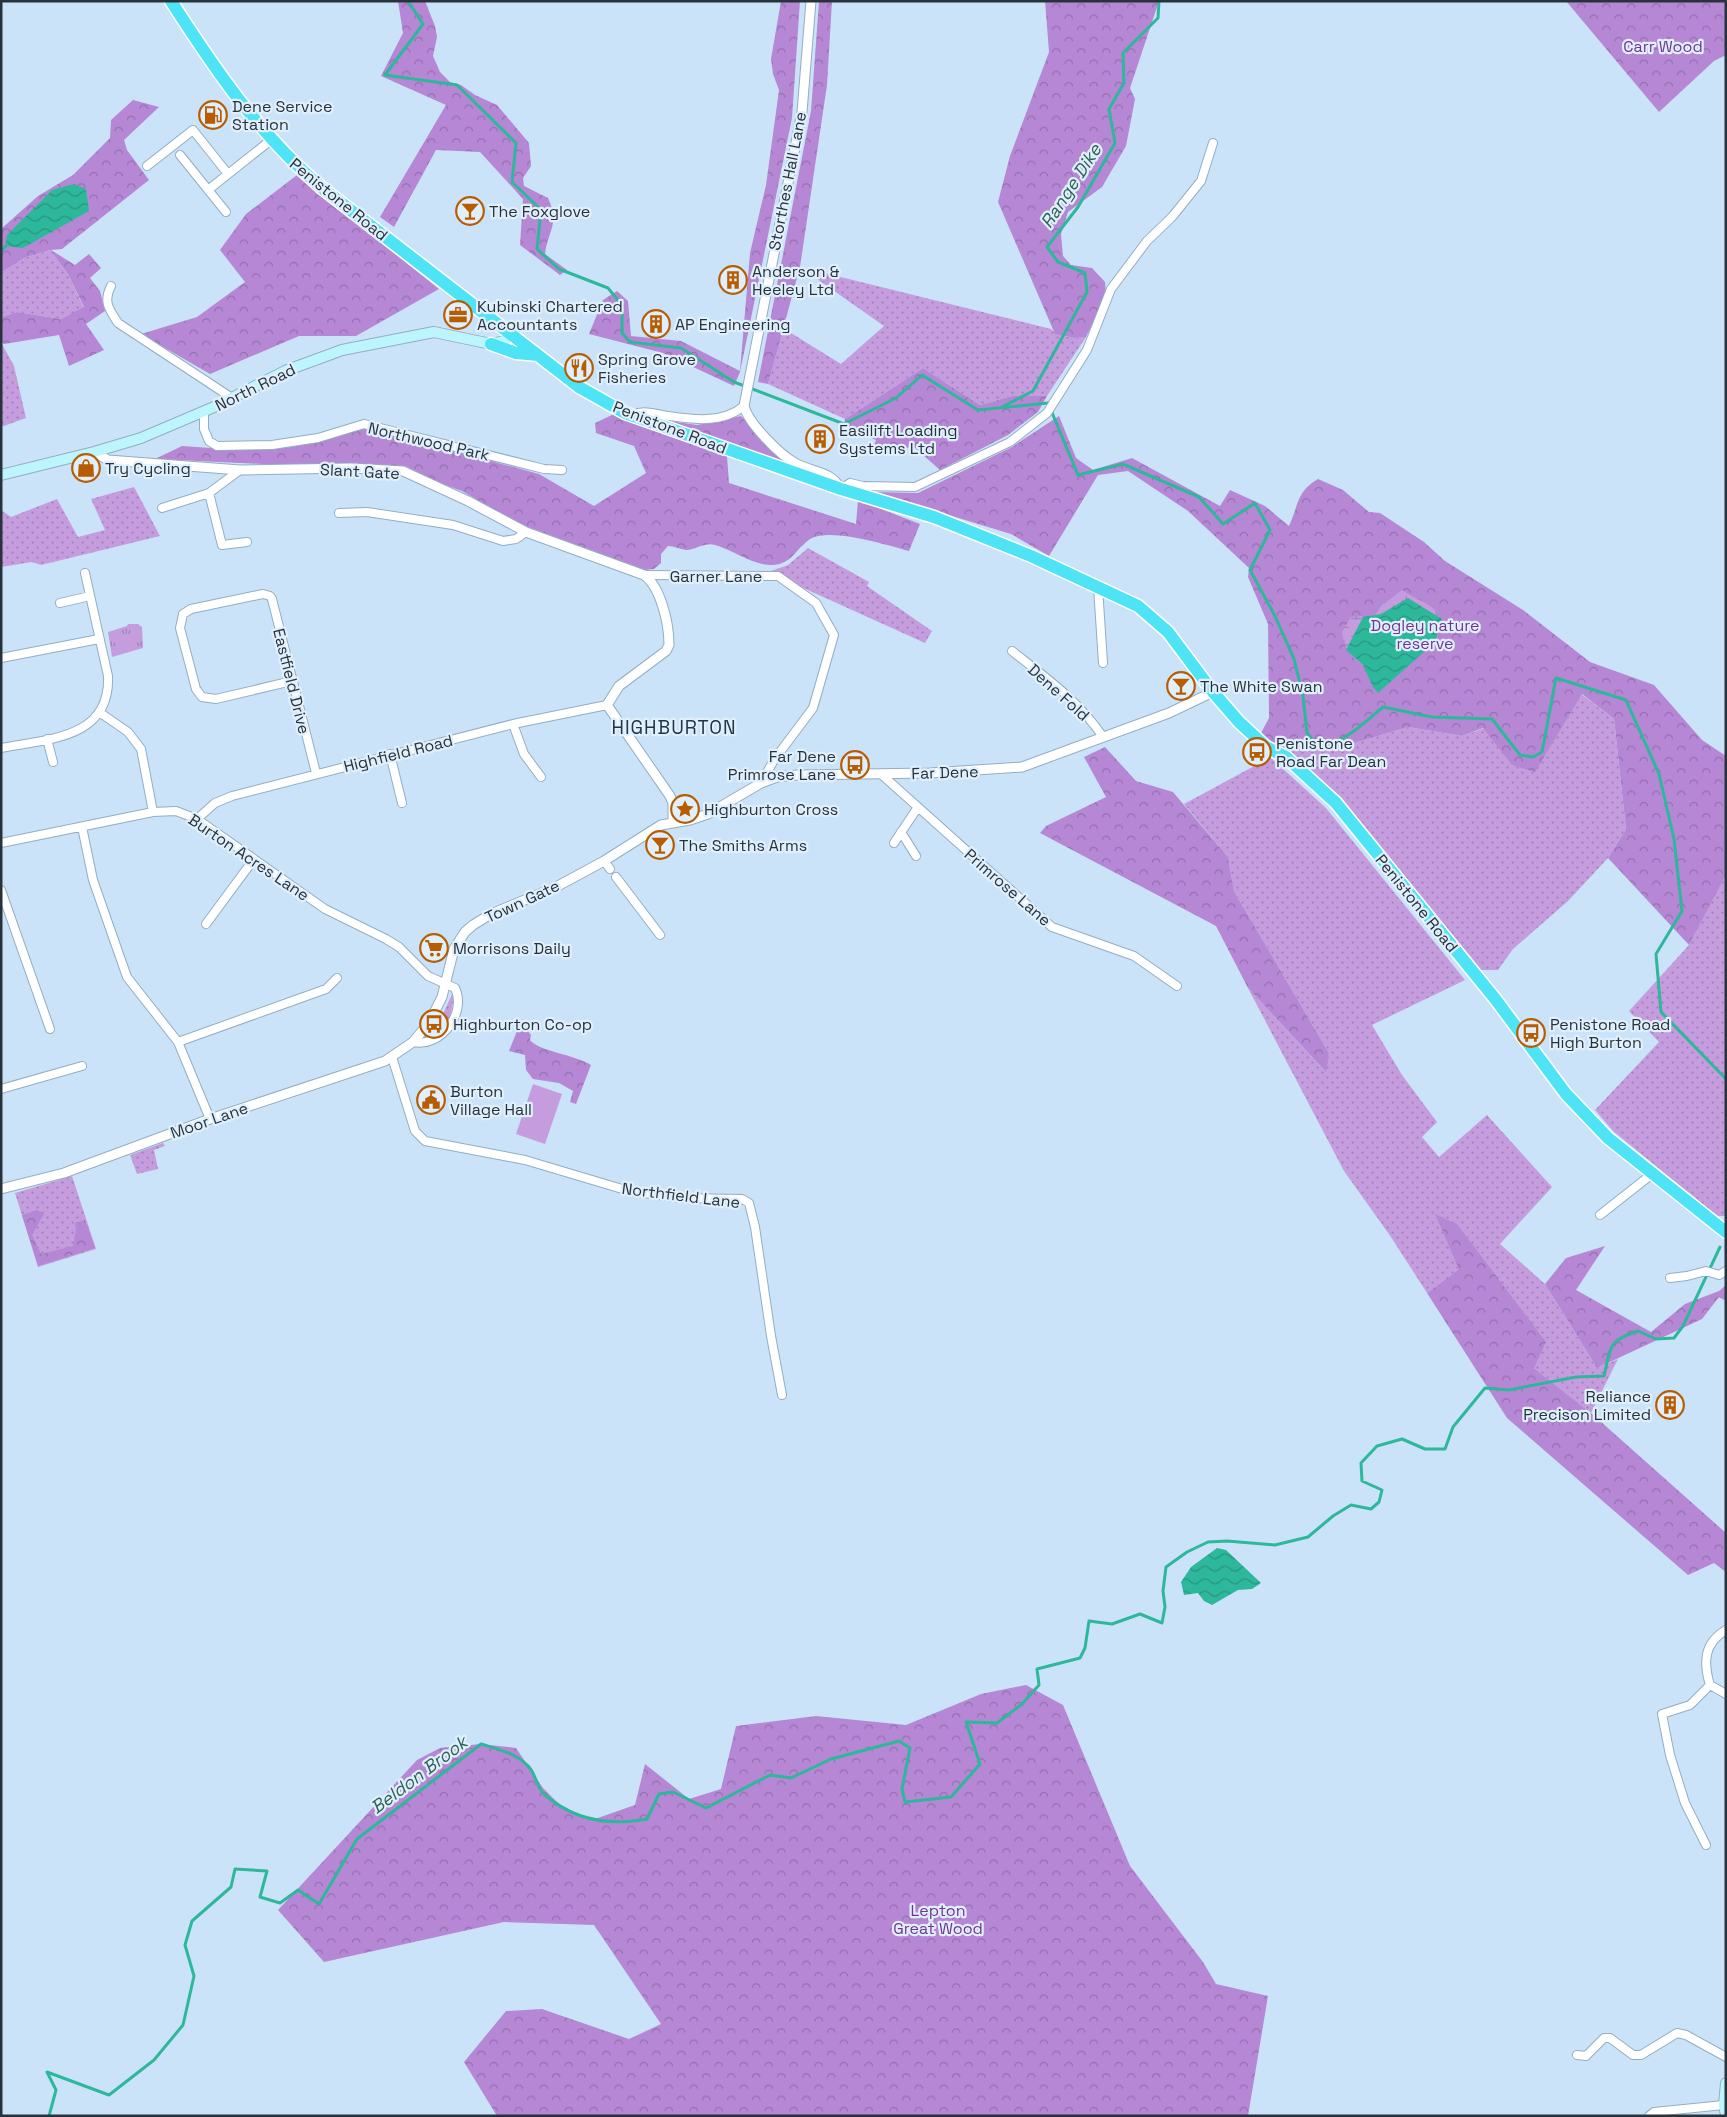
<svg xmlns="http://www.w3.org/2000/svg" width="1727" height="2117" viewBox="0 0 1727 2117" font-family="'Space Grotesk',sans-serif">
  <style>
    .grass { fill: url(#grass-dots) }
    .forest { fill: url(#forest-crowns) }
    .wetland { fill: url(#wetland-marsh) }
    .park { fill: url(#park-tufts) }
    .pitch { fill: #c59ddf }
    .water { fill: url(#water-waves) }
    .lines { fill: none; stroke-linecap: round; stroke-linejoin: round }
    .stream { stroke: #2db89b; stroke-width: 3 }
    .minor-casing { stroke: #95adc2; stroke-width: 10 }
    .tertiary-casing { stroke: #95adc2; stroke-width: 11 }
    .secondary-casing { stroke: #95adc2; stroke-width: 12 }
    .trunk-casing { stroke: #fff; stroke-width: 15 }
    .minor { stroke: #fff; stroke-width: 8 }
    .tertiary { stroke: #fff; stroke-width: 9 }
    .secondary { stroke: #bdf5fc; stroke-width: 10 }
    .trunk { stroke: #4ee4f6; stroke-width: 12 }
    .labels { text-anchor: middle; stroke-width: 4.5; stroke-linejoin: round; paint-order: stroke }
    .park-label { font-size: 16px; fill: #703591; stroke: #e0effc }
    .poi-label { font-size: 16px; fill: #28323b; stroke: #e0effc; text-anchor: start }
    .street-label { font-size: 16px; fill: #28323b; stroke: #e0effc }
    .water-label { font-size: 18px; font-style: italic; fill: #2d6254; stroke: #e0effc }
    .quarter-label { font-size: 19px; letter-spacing: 1px; fill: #203546; stroke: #e0effc }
  </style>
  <defs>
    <pattern id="grass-dots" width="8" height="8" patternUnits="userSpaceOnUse" patternTransform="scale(1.25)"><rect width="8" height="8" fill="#c59ddf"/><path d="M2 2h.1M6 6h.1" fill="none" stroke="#a081b6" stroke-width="1.8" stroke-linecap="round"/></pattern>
    <pattern id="forest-crowns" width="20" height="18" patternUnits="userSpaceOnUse" patternTransform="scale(1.25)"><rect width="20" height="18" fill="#b687d5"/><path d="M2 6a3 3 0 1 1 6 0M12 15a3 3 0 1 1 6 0" fill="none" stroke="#946fae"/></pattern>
    <pattern id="wetland-marsh" width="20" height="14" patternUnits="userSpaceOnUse" patternTransform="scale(1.25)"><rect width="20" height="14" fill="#c59ddf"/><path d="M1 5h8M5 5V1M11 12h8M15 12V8" fill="none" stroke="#a081b6"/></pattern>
    <pattern id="park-tufts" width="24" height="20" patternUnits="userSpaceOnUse" patternTransform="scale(1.25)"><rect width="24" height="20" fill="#c59ddf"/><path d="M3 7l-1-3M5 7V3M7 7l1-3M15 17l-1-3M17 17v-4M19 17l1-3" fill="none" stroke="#a081b6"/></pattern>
    <pattern id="water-waves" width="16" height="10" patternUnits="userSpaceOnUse" patternTransform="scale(1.25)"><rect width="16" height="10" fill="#2db89b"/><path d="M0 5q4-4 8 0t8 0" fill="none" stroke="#269680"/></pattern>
  </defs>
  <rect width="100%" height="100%" fill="#cae3f9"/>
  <path class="grass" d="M50 250 68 274 84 308 61 319 17 312 1 317V273L24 258Z
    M800 267 1051 329C1060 338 1075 338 1086 337L1047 396H1012L980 405 923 368 845 419 768 384 783 328 841 364 884 326Z
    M1 342 14 366 26 418 1 427Z
    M134 487 160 536 41 565 32 562 1 567V510L11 517 57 499 78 537 105 530 91 499Z
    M808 548 869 582 867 586 932 631 925 643 768 572 788 565Z
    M1581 694 1614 719 1626 829 1608 858 1568 901 1513 949 1498 970H1478L1341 797 1289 753 1305 744 1319 750H1331L1408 727 1462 736Z
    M1259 747 1326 808 1465 980 1372 1025 1402 1075 1437 1122 1422 1137 1439 1157 1487 1115 1552 1187 1500 1244 1545 1284 1597 1368 1618 1359 1591 1413 1534 1368 1459 1269 1427 1293 1391 1237 1344 1171 1248 988 1325 1071 1329 1053 1234 891 1228 857 1184 804 1258 764Z
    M1725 873 1726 1216H1717L1613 1131 1595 1110 1659 1042 1629 1011 1689 945Z
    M453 992C454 1020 444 1031 420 1041L439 1023Z
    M163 1143 165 1146 154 1150 158 1169 137 1174 130 1155Z
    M72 1176 96 1249 38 1267 15 1193Z"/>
  <path class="forest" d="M398 1H425L435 26 437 37 433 56 440 72 450 82 461 85 475 95 497 105 529 143 531 166 523 178 524 186 548 198C560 225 548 230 545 254L567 270 560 275 520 245 523 199 480 152 436 150 394 227 380 217 446 105 381 76 403 33Z
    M781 1H800L792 118 740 372 734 386 663 353 589 334 603 300 617 291 628 301 631 336 681 341 740 371 750 253 766 185 779 90 773 74 771 59Z
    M819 1H832L827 85 800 267 768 384 758 382 811 111Z
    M1045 1H1159L1130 88 1135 99 1126 146 1102 187 1068 212 1061 234 1063 256 1071 265 1092 268 1105 282 1106 296 1086 337 1075 338 1055 334 998 202 1010 156 1049 52Z
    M1566 1H1726V55L1714 61 1659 112Z
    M133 100 159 107 124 140 127 150 149 180 62 249 51 250 75 265 89 254 101 268 90 278 100 291 105 311 86 324 104 350 69 366 59 335 4 344 1 342V317L17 312 61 319 84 307 68 274 50 250 24 258 1 273V229L38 196 73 175 110 138 111 120Z
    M297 175 439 289 356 336H299L210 374 141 334 197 317 245 282 220 250 246 214Z
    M923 368 980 405 1012 396H1047L1038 412 1008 435 940 470 914 447 872 451 876 440 844 427 845 419Z
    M614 414 727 456 729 483 856 524 858 500 920 524 909 551C888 545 831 528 812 538 797 546 793 564 773 565 753 566 734 550 715 545 704 542 696 550 686 550 680 549 674 546 668 546L661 554V563L654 569 645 570 517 523 462 491 426 478 406 466 263 464 155 459 182 446 225 449 292 447 369 428 539 474 594 506 646 473 634 446 596 433 595 423Z
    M741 416 784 462 792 467 662 420 697 425Z
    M1059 416 1076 458 1093 470 1132 458 1220 506 1230 490 1265 506 1289 526C1299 505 1296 492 1318 479L1343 490 1369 512 1380 513 1424 542 1445 561 1523 610 1590 662 1654 685 1702 740 1726 756V874L1689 945 1608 858 1626 829 1614 719 1582 694 1535 772 1512 765 1483 728 1462 736 1408 727 1331 750H1319L1305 744 1289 753 1260 735 1269 718 1268 624 1248 577 1249 568 1188 511 1128 471 1098 475 1049 556 1011 534 873 492 918 493 1012 447Z
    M1105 747 1136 781 1173 792 1228 857 1234 891 1329 1053 1326 1072 1248 988 1216 926 1040 833 1046 826 1106 797 1084 757Z
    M524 1026 531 1035 530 1040C538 1051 576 1055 591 1065L576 1104 570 1102 573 1091 559 1083 533 1079 526 1070 525 1055 509 1051 517 1031Z
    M37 1210 44 1214 32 1235 41 1254 73 1246 76 1230 75 1223 85 1220 95 1248 38 1266 22 1215Z
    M1435 1214 1457 1224 1546 1342 1534 1368 1591 1413 1726 1533V1572L1714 1563 1688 1575 1507 1418 1427 1293 1459 1269Z
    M1605 1246 1576 1290 1651 1332 1685 1304 1719 1291 1726 1285V1301L1719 1297 1702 1319 1597 1368 1545 1284 1566 1258Z
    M1026 1685 1063 1705 1130 1866 1203 1962 1216 1984 1268 1996 1248 2116H497L464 2062 506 2011 542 2009 629 2039 661 2024 594 1925 504 1922 324 1962 278 1910 417 1760 440 1748 481 1744 516 1748 543 1788 561 1806 592 1820 635 1805 645 1764 689 1799 721 1789 736 1726 816 1716 906 1725 981 1694Z"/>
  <path class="wetland" d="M1402 590C1413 598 1425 601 1435 610L1436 618 1374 617 1381 606Z
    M1362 616 1364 621 1367 668C1352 658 1344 650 1342 632L1351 617Z"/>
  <path class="park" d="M128 624H138L142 627 143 648 112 657 108 632 127 626Z"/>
  <path class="pitch" d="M533 1084 562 1094 545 1144 516 1134Z"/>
  <path class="water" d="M74 184 86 189 89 211 23 248 5 246 7 235 52 190Z
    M1408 598 1442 619 1435 642 1378 693 1373 687 1363 665 1346 650 1363 617 1381 614Z
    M1217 1548 1226 1550 1261 1583 1252 1589 1238 1590 1212 1605 1204 1601 1198 1593 1184 1595 1181 1582 1191 1567Z"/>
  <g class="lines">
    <path class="stream" d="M408 1 423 24 385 75 457 85 516 143 512 182 541 210 537 249 559 269 608 288 622 305V333L630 342 681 348 734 382 844 424 896 398 922 375 978 410 1048 403 1078 475 1123 464 1199 497 1223 524 1255 503 1270 530 1250 570 1275 616 1294 659 1303 696 1307 733 1318 746C1341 746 1365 722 1383 707L1432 717 1492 719 1520 755 1533 757 1542 752 1556 678 1626 700 1659 774 1674 839 1682 911 1656 954 1661 1012 1726 1079
      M1 251 6 246
      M1002 407 1033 391 1087 292 1085 273 1058 262 1047 247 1078 207 1115 143 1109 109 1124 83 1123 53 1158 18 1159 1
      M49 2116 56 2090 47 2072 109 2095 154 2060 183 2025 194 1976 185 1945 192 1921 231 1887 235 1869 267 1871 260 1897 280 1903 298 1890 319 1904 357 1839 481 1744C497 1749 515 1753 527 1765 536 1772 536 1788 545 1795 574 1820 610 1826 647 1819L659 1794 673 1792 706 1808 770 1775 791 1778 831 1759 899 1741 910 1748 902 1789 905 1802 951 1797 980 1764 966 1722 997 1723 1022 1704 1039 1685 1037 1669 1080 1658 1085 1648 1089 1621 1112 1624 1140 1614 1162 1623 1165 1607 1163 1591 1166 1567 1187 1552 1208 1542 1227 1541 1275 1545 1308 1537 1333 1516 1351 1505 1371 1509 1379 1502 1382 1490 1362 1481 1361 1463 1377 1446 1402 1439 1425 1449H1445L1453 1427 1485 1388 1509 1390 1576 1377 1604 1376C1611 1347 1607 1341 1638 1331L1656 1339 1674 1338 1683 1326 1720 1247"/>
    <defs>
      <path id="minor" d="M180 155 226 212
        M147 166 193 130 228 174
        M208 190 271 140
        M111 286C103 302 109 309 118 323L232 398
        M204 411V429L209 441 217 446 272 445 318 438 364 424 544 469 562 470
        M632 415C643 410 651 413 662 415 689 419 721 425 744 406
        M841 489 850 483 863 486 915 487 1010 442 1047 413 1087 350 1111 289 1147 241 1172 217 1201 181 1213 143
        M209 493 222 545 247 542
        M162 508 209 493 240 470
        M339 513 367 512 453 525 503 541 516 539 526 532
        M644 575 778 576 816 603 834 635 813 708 774 760 761 783
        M1098 587 1103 663
        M60 603 90 596
        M1012 651C1045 677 1079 701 1103 737
        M1 658 99 639
        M292 681 216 699 202 697 196 689 180 628 183 614 191 609 263 594 270 596 272 599 316 773
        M99 712 128 732 141 749 153 812
        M513 724 524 754 541 777
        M47 739 53 762
        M1 748C47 739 111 739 108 676L85 573
        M390 754 402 803
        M881 774 1052 927 1134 956 1177 986
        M197 819 215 803 232 796 513 724 607 705
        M82 827 93 880 127 977 178 1042 210 1119
        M901 832 916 856
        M1 843 153 812 176 811 197 819 325 909 386 939 399 947 428 976 455 988C467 1013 441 1048 413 1042
        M894 843 918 807
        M604 861 610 869
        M616 877 660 935
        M1 890 50 1029
        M206 924 254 859
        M178 1042 326 989 337 978
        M392 1057 415 1131 425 1141 525 1160 629 1191 681 1198 742 1199 749 1203 755 1227 771 1336 782 1395
        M1 1089 82 1066
        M1600 1215 1652 1174
        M1670 1278 1687 1276 1706 1271 1719 1275 1726 1271
        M1726 1630C1704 1643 1703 1662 1710 1685L1726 1694
        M1706 1845 1685 1803 1670 1755 1662 1714 1690 1705 1710 1685
        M1577 2055 1586 2056 1604 2038H1610L1633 2055H1641L1677 2033 1686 2035 1726 2057
        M1649 2116 1654 2112 1724 2105"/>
      <path id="tertiary" d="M811 1 802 112 744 406C748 423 780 455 795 463 813 473 830 470 841 489
        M94 452 108 460 240 470 351 468 403 471 468 501 526 532 644 575C661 587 669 624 669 645L666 651 619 686 607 705 670 796 673 803V822
        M1 1189 64 1173 210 1119 385 1061 413 1042 429 1023 442 997 454 949 465 932 473 925 491 914 556 887 604 861 661 825 690 820 708 814 761 783 777 777 797 775 930 773 1022 767 1169 713 1213 692"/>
      <path id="secondary" d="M1 475 94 452 141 438 214 407 285 371 342 350 434 332 491 344 505 341 510 334
        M1726 2083 1724 2105 1726 2115"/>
      <path id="trunk" d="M171 1C216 71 258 133 322 188L579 387 625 413 841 489 934 517 1031 556 1138 606 1168 632 1213 692 1239 722 1266 747 1286 757 1336 803 1496 1000 1566 1094 1608 1138 1726 1232
        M491 344 516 353 538 355"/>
    </defs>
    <use href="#minor" class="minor-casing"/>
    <use href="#tertiary" class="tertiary-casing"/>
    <use href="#secondary" class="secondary-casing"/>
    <use href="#trunk" class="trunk-casing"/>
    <use href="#minor" class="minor"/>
    <use href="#tertiary" class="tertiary"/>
    <use href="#secondary" class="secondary"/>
    <use href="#trunk" class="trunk"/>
  </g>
  <defs>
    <symbol id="fuel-ring" viewBox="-11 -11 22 22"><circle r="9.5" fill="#e0effc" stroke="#b85c02" stroke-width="1.5"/><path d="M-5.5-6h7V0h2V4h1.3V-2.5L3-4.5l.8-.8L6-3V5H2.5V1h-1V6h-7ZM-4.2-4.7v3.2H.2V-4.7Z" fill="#b85c02"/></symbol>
    <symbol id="bar-ring" viewBox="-11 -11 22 22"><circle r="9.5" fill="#e0effc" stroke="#b85c02" stroke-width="1.5"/><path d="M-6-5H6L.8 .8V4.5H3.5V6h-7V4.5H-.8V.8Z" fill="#b85c02"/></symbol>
    <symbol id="building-ring" viewBox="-11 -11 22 22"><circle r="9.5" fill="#e0effc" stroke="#b85c02" stroke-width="1.5"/><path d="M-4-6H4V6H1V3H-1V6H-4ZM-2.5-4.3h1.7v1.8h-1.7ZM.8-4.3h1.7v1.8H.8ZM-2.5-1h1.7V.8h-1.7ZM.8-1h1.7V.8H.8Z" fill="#b85c02"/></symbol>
    <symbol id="office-ring" viewBox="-11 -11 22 22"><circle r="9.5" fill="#e0effc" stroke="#b85c02" stroke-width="1.5"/><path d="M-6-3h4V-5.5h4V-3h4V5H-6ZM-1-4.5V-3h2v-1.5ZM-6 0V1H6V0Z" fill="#b85c02"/></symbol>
    <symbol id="restaurant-ring" viewBox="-11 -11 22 22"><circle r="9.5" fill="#e0effc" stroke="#b85c02" stroke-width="1.5"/><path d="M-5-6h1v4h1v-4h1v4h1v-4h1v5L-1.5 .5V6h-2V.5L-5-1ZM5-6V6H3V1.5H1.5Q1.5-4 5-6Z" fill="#b85c02"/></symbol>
    <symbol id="shop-ring" viewBox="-11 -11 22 22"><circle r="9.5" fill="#e0effc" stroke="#b85c02" stroke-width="1.5"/><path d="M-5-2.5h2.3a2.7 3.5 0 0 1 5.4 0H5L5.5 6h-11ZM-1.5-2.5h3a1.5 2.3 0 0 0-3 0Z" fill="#b85c02"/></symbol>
    <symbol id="bus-ring" viewBox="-11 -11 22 22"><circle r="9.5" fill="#e0effc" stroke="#b85c02" stroke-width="1.5"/><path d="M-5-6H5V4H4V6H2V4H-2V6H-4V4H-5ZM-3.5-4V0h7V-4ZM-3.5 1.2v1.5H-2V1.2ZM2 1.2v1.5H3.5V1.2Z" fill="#b85c02"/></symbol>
    <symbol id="sight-ring" viewBox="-11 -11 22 22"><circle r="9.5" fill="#e0effc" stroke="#b85c02" stroke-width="1.5"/><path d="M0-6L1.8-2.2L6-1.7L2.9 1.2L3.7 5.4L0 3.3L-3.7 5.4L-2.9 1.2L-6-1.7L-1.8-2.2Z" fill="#b85c02"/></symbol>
    <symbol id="supermarket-ring" viewBox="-11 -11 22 22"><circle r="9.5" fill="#e0effc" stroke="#b85c02" stroke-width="1.5"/><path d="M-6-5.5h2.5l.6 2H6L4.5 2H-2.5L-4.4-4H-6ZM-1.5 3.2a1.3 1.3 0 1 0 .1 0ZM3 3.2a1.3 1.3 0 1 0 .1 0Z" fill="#b85c02"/></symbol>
    <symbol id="civic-ring" viewBox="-11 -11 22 22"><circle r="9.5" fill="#e0effc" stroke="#b85c02" stroke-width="1.5"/><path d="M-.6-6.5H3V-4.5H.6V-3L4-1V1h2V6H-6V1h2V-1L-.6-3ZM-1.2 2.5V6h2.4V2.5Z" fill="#b85c02"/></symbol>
  </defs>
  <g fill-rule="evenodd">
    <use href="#fuel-ring" x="197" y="99" width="32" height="32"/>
    <use href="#bar-ring" x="454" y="195" width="32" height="32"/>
    <use href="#building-ring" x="717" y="264" width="32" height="32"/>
    <use href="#office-ring" x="442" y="299" width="32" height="32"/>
    <use href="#building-ring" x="640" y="308" width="32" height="32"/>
    <use href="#restaurant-ring" x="563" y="352" width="32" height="32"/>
    <use href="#building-ring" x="804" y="423" width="32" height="32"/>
    <use href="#shop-ring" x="70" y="452" width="32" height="32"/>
    <use href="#bar-ring" x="1165" y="670" width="32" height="32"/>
    <use href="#bus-ring" x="1241" y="736" width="32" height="32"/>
    <use href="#bus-ring" x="839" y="749" width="32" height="32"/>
    <use href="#sight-ring" x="669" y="793" width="32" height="32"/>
    <use href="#bar-ring" x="644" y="829" width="32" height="32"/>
    <use href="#supermarket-ring" x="418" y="932" width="32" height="32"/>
    <use href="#bus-ring" x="418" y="1008" width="32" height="32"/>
    <use href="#bus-ring" x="1515" y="1017" width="32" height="32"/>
    <use href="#civic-ring" x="415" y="1084" width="32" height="32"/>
    <use href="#building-ring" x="1654" y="1389" width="32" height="32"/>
  </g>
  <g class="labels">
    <g class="park-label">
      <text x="1663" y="52">Carr Wood</text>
      <text x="1425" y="631">Dogley nature<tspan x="1425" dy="18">reserve</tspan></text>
      <text x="938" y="1916">Lepton<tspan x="938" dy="18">Great Wood</tspan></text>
    </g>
    <g class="poi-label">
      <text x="232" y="112">Dene Service<tspan x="232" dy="18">Station</tspan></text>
      <text x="489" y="217">The Foxglove</text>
      <text x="752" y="277">Anderson &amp;<tspan x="752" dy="18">Heeley Ltd</tspan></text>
      <text x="477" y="312">Kubinski Chartered<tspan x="477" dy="18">Accountants</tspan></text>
      <text x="675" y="330">AP Engineering</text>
      <text x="598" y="365">Spring Grove<tspan x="598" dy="18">Fisheries</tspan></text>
      <text x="839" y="436">Easilift Loading<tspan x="839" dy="18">Systems Ltd</tspan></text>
      <text x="105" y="474">Try Cycling</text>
      <text x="1200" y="692">The White Swan</text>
      <text x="1276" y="749">Penistone<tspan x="1276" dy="18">Road Far Dean</tspan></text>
      <text x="836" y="762" text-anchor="end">Far Dene<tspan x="836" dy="18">Primrose Lane</tspan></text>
      <text x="704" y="815">Highburton Cross</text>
      <text x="679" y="851">The Smiths Arms</text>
      <text x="453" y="954">Morrisons Daily</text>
      <text x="453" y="1030">Highburton Co-op</text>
      <text x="1550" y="1030">Penistone Road<tspan x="1550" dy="18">High Burton</tspan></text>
      <text x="450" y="1097">Burton<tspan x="450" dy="18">Village Hall</tspan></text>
      <text x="1651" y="1402" text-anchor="end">Reliance<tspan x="1651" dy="18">Precison Limited</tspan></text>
    </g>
    <g class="street-label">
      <text transform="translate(787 181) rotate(-79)" y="6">Storthes Hall Lane</text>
      <text transform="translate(339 199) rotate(39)" y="6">Penistone Road</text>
      <text transform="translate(255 387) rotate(-26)" y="6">North Road</text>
      <text transform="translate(670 427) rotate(21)" y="6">Penistone Road</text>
      <text transform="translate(429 441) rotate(13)" y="6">Northwood Park</text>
      <text transform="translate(360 471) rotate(3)" y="6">Slant Gate</text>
      <text x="716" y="582">Garner Lane</text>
      <text transform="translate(292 681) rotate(76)" y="6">Eastfield Drive</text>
      <text transform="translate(1059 692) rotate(42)" y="6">Dene Fold</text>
      <text transform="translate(398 753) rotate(-14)" y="6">Highfield Road</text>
      <text transform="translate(945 772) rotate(-2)" y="6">Far Dene</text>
      <text transform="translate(249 857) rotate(34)" y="6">Burton Acres Lane</text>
      <text transform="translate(1008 887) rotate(41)" y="6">Primrose Lane</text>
      <text transform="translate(522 901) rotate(-25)" y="6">Town Gate</text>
      <text transform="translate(1417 903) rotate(51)" y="6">Penistone Road</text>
      <text transform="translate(209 1120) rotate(-19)" y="6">Moor Lane</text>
      <text transform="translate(681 1195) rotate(7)" y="6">Northfield Lane</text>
    </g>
    <g class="water-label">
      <text transform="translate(1071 186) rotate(-57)" y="6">Range Dike</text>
      <text transform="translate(419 1775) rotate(-37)" y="6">Beldon Brook</text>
    </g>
    <g class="quarter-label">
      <text x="674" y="734">HIGHBURTON</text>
    </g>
  </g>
  <rect width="1727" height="2117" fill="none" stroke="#28323b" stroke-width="5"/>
</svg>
